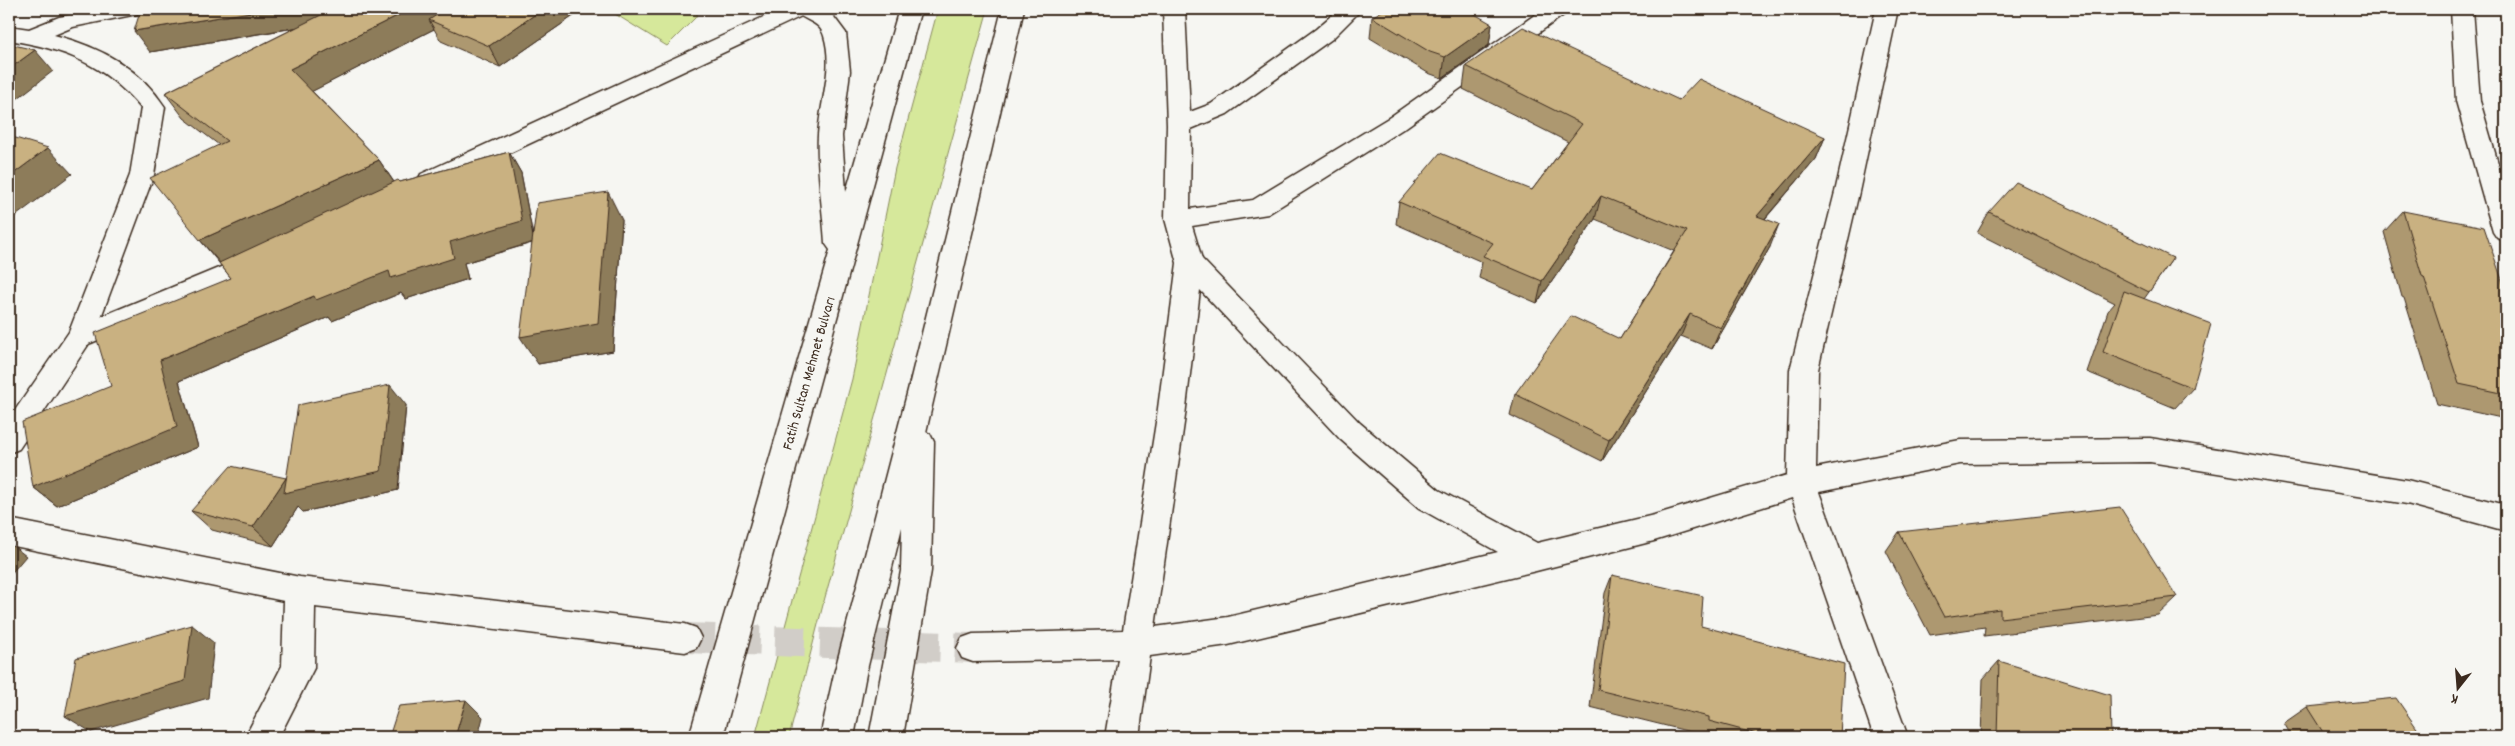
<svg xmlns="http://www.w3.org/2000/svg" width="2515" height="746" viewBox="0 0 2515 746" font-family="Dekko,sans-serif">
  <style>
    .green { fill: #d6e89b; stroke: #88895c }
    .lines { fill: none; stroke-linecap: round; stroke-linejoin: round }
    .street-tunnel { stroke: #d1cdc8; stroke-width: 30; stroke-dasharray: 30 15; stroke-linecap: butt }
    .street-casing { stroke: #3b2a1e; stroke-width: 3 }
    .secondary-casing { stroke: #3b2a1e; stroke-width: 3 }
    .highway-casing { stroke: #3b2a1e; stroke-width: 3 }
    .street { fill: #f6f6f2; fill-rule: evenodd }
    .secondary { fill: #f6f6f2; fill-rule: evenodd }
    .highway { fill: #f6f6f2; fill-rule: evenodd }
    .wall { fill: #ad986f; stroke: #3b2a1e }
    .shaded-wall { fill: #8d7c5a; stroke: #3b2a1e }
    .building { fill: #c9b181; stroke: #3b2a1e }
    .labels { text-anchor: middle; stroke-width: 4.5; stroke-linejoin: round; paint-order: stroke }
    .street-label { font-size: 15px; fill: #3b2a1e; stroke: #f6f6f2 }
  </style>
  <rect width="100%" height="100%" fill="#f6f6f2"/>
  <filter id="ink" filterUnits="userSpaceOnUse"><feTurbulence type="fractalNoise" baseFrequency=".02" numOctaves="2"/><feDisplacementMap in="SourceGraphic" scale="10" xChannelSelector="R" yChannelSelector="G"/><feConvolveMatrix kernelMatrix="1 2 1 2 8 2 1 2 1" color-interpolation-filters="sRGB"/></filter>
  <g filter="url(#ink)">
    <path class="green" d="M607 9H700L695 18 667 46Z
      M938 9H988L824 601 789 737H755L852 379 895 168Z"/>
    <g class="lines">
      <path class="street-tunnel" d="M685 638 973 648"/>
      <defs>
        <path id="street" d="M99 9H140L137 14 73 27 54 35C98 46 140 68 165 107L154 175 94 336 19 449 9 453V419L69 332 130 175 141 108C104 64 65 49 9 40V26L29 29 59 17Z
          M1163 9H1185L1190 112 1211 104 1316 29 1339 9H1362L1332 39 1227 114 1191 129 1190 209 1253 200 1390 117 1543 9H1568L1565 14 1406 127 1268 214 1192 226 1202 259 1360 423 1439 490 1537 543 1654 515 1787 475 1790 370 1835 192 1876 9H1898L1859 192 1818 370 1816 468 1960 440 2150 438 2407 480 2506 505V531L2407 504 2150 462 1960 464 1819 492 1908 737H1874L1792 498 1654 541 1536 571 1228 645 1150 656 1139 737H1105L1118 659 973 662 962 658 957 648 962 638 973 634 1123 630 1157 416 1177 263 1165 219 1167 125ZM1200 290 1340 439 1419 508 1498 552 1228 617 1155 627 1185 416Z
          M2451 9H2473L2480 101 2506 191V241L2497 238 2493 232 2456 101Z
          M9 519 300 577 685 624 696 628 701 638 696 648 685 652 315 607 314 668 279 737H245L282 666 284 601 9 545Z"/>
        <path id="secondary" d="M781 9H809L806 14 439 186 430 188 421 186 418 180 421 174Z
          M262 250 271 252 275 259 271 266 91 343 81 346 71 343 68 336 71 329Z"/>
        <path id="highway" d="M793 9H821L831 13 846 33 850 71 842 136 846 192 899 9H921L723 737H689L830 250 825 243C823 210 816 167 818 135 820 102 834 68 824 36 820 20 801 21 793 9Z
          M1002 9H1024L926 432 930 434 934 442 931 571 903 737H869L901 571 902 527 866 674 854 737H820L834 674 908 390Z"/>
      </defs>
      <use href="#street" class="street-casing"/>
      <use href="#secondary" class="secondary-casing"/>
      <use href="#highway" class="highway-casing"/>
      <use href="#street" class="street"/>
      <use href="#secondary" class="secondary"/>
      <use href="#highway" class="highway"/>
    </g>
    <path class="wall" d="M332 9 321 15 582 10 500 67 441 41 434 29 312 91 379 160 394 182H400L509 152 521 173 533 236 622 220 613 351 538 364 532 243 464 263 468 279 406 299 401 293 332 321 329 317 179 381 198 447 57 506 33 487 111 386 231 278 219 263 200 240 219 145 184 118 165 93 295 28 150 52Z
      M1372 17 1492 24 1489 45 1442 78 1428 73 1370 38Z
      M1466 66 1679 100 1825 137 1816 159 1765 219 1770 247 1712 349 1681 336 1602 461 1510 415 1515 394 1620 339 1674 251 1595 219 1537 303 1479 278 1482 262 1396 224 1399 202 1532 190 1568 142 1463 89Z
      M2403 211 2506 292V419L2437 404 2404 298 2402 297 2384 232Z
      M1989 212 2173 258 2144 299 2193 388 2175 408 2087 372 2108 311 2115 303 1977 233Z
      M406 405 398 490 303 512 298 507 273 546 212 530 191 511 286 478Z
      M1899 532 2177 597 2158 615 1984 636 1985 627 1930 635 1886 551Z
      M1612 575 1701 626 1840 737H1699V734L1590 707 1605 593Z
      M1999 661 2111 737H1981L1983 679Z
      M2307 707 2423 737H2292L2284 723Z"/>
    <path class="shaded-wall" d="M269 9H332L299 27 150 52 134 31Z
      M411 9H452L429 20 434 29 307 94 290 69Z
      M543 9H582V10L500 67 489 46Z
      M1492 24 1489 45 1442 78 1445 57Z
      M35 50 53 71 9 105V69Z
      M1825 137 1816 159 1748 238 1757 216Z
      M48 148 72 174 9 221V177Z
      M509 152 521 173 534 242 464 263 468 279 406 299 401 293 332 321 329 317 179 381 198 447 57 506 33 487 160 360 314 296 450 242Z
      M379 160 395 184 221 264 200 240Z
      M608 192 622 220 613 351 538 364 520 337Z
      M1601 196 1595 219 1537 303 1542 281Z
      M1779 224 1770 247 1712 349 1721 328Z
      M1690 314 1681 336 1602 461 1609 440Z
      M390 385 406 405 398 490 303 512 298 507 273 546 253 527 286 478Z
      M9 543 26 556 9 576Z
      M192 625 214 643 208 698 91 732 65 716Z
      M466 700 483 717 478 737H455Z"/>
    <path class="building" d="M141 9H269L134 31Z
      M333 9H411L290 69 379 160 200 240 150 178 227 141 165 93Z
      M446 9H543L489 46 429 20Z
      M1385 9H1466L1492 24 1445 57 1430 52 1372 17Z
      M1523 27 1679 100 1699 79 1825 137 1757 216 1779 224 1721 328 1690 314 1609 440 1515 394 1571 316 1620 339 1687 231 1601 196 1542 281 1483 256 1493 243 1399 202 1440 153 1532 190 1582 124 1466 66Z
      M9 44 35 50 9 69Z
      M9 136 48 148 9 177Z
      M509 152 522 221 450 242 454 258 391 278 389 271 316 300 314 296 160 360 177 427 33 487 22 422 111 386 95 333 231 278 219 263 398 180 400 182Z
      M2016 182 2173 258 2149 292 1989 212Z
      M608 192 598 323 520 337 537 203Z
      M2403 211 2484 227 2506 292V394L2459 384 2424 277 2422 276Z
      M2124 291 2211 324 2193 388 2103 352Z
      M390 385 381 471 284 493 298 405Z
      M231 466 286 478 253 527 191 511Z
      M2120 507 2177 597 2000 618V609L1944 617 1899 532Z
      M1612 575 1703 596 1701 626 1844 664 1840 737H1768L1709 721V717L1598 690Z
      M192 625 185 681 65 716 76 658Z
      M1999 661 2110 695 2111 737H1997Z
      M2396 698 2423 737H2326L2307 707Z
      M466 700 455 737H389L399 706Z"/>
  </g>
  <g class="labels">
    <g class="street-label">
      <text transform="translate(808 373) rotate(-74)" y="5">Fatih Sultan Mehmet Bulvarı</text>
    </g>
  </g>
  <rect width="2515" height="746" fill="none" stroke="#f6f6f2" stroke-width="30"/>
  <rect x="15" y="15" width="2485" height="716" fill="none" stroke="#3b2a1e" stroke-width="2" filter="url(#ink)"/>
  <g transform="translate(2458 688) rotate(197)" stroke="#f6f6f2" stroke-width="4" paint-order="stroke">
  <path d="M0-4L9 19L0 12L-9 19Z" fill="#3b2a1e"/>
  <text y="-8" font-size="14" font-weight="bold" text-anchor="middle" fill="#3b2a1e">K</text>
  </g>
</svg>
